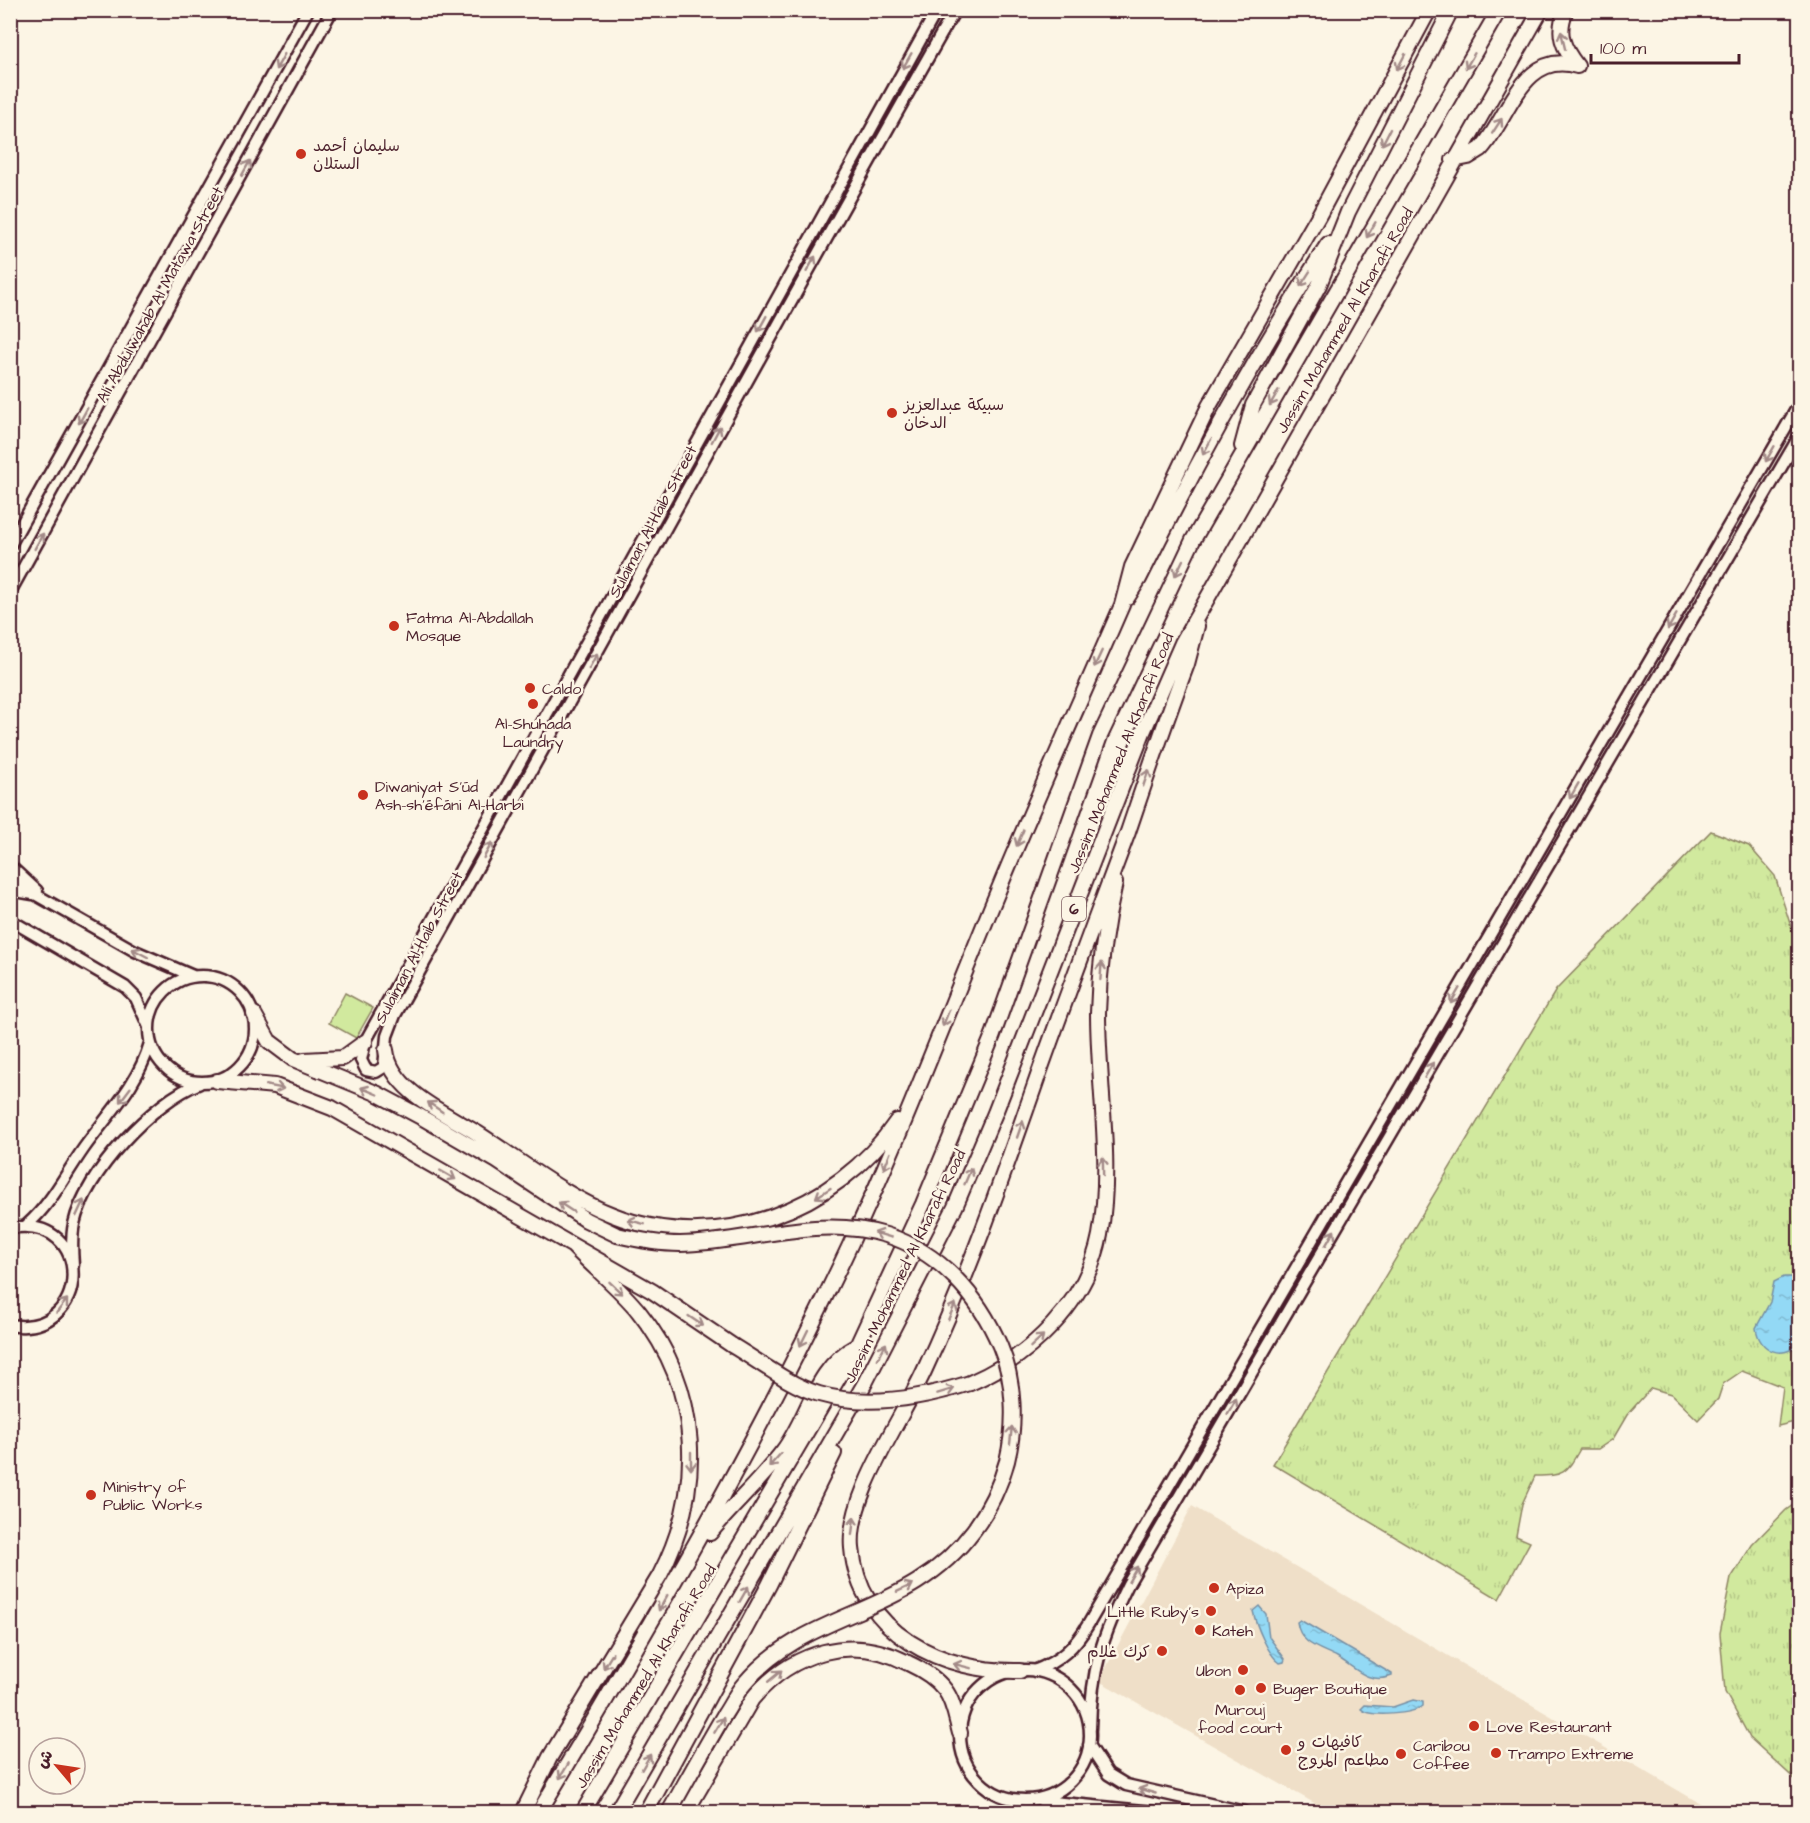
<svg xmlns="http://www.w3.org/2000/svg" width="1810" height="1823" viewBox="0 0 1810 1823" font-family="'Architects Daughter','Playpen Sans Arabic',sans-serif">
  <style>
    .built { fill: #efdfc8 }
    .grass { fill: url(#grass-tufts); stroke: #8e8464; stroke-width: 1.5 }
    .garden { fill: #d1e99e; stroke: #8e8464; stroke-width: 1.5 }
    .water { fill: url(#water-ripples); stroke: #768fa4; stroke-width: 1.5 }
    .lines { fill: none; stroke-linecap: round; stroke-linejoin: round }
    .secondary-casing { stroke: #4a1f2b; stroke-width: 15 }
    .highway-casing { stroke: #4a1f2b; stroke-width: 18 }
    .secondary { stroke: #fcf5e5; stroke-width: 10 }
    .highway { stroke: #fcf5e5; stroke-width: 14 }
    .highway-bridge-casing { stroke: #4a1f2b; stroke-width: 18; stroke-linecap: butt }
    .highway-bridge { stroke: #fcf5e5; stroke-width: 14 }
    .oneway { stroke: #a38a88 }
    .poi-dot { fill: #c8321e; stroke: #fcf5e5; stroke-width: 2 }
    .labels { text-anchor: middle; stroke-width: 5; stroke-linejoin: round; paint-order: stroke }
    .shield { fill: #fcf5e5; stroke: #7f5f63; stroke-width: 1.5 }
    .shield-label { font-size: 15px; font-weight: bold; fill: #4a1f2b }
    .poi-label { font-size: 16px; fill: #4a1f2b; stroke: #fcf5e5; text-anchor: start }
    .street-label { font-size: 16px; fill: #4a1f2b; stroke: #fcf5e5 }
  </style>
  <defs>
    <pattern id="grass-tufts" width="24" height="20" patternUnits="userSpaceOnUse" patternTransform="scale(1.5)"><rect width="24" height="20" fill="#d1e99e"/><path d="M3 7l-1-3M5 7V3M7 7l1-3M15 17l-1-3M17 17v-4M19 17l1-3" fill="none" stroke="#b5c788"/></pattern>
    <pattern id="water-ripples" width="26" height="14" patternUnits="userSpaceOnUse" patternTransform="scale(1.5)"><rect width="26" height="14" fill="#93d9f5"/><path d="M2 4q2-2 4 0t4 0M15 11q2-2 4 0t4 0" fill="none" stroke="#80bad2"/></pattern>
  </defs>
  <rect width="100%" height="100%" fill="#fcf5e5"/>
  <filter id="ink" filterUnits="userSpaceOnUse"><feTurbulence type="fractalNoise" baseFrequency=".0167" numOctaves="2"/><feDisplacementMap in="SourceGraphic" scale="12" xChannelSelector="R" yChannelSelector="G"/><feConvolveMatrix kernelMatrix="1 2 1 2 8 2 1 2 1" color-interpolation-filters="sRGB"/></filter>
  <g filter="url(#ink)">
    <path class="built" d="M1192 1506 1715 1812H1330L1099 1681Z"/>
    <path class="grass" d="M1711 831 1749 846 1775 876 1799 952V1421L1778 1426 1783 1387 1742 1371 1723 1384 1718 1399 1698 1420 1671 1394 1651 1388 1627 1415 1613 1439 1598 1449H1580C1566 1474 1564 1476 1535 1476L1522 1504 1516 1536 1530 1542 1499 1599 1273 1464 1556 990Z
      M1799 1501V1783L1750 1738 1725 1692 1720 1633 1731 1578 1752 1545 1786 1510Z"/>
    <path class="garden" d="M345 993 373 1008 356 1038 329 1023Z"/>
    <path class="water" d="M1784 1277H1799V1343C1783 1361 1759 1351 1756 1328L1770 1302 1774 1282Z
      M1259 1606 1266 1614 1269 1637 1285 1659 1284 1662 1280 1663C1268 1655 1256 1625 1253 1611Z
      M1300 1620 1392 1674V1676C1368 1685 1356 1668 1337 1657 1320 1648 1300 1645 1297 1622Z
      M1413 1700 1423 1702V1706C1413 1714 1370 1718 1361 1709L1365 1705 1393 1707Z"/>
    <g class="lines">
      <defs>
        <path id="secondary" d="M937 10 365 1042 361 1060 366 1070 376 1072 384 1067 387 1036 395 1015C583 681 765 344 955 10
          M10 545 308 10
          M10 592 332 10
          M10 866 37 891
          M10 880 135 951 193 976
          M10 890 33 894
          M10 920 125 987 136 998 149 1027
          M149 1029a53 53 0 1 1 106 0a53 53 0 1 1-106 0Z
          M27 1225C52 1203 65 1175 84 1148 109 1113 138 1085 150 1043
          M10 1228C96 1213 91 1339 10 1325
          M73 1265C72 1252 71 1237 74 1224 85 1173 153 1101 200 1083
          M960 1735a65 65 0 1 1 130 0a65 65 0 1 1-130 0Z
          M1034 1671C1060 1661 1075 1647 1089 1623L1800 403
          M1090 1729C1091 1670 1102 1637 1128 1584L1800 435
          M1089 1745 1108 1774 1126 1785 1245 1812
          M1042 1801 1154 1812"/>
        <path id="highway" d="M1566 10C1556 33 1563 48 1577 66
          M1453 160 1468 157 1481 149C1509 118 1523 49 1577 66
          M1242 446 1253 405 1319 285 1348 212 1451 10
          M1127 598 1139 579C1196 464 1258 352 1328 244
          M254 1014 269 1041 293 1059 376 1093 421 1117 497 1161 586 1220 617 1235
          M386 1050C391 1091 445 1113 477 1133 521 1161 564 1196 613 1215 716 1256 837 1210 897 1121
          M304 1060 343 1058 365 1042
          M217 1081 275 1086 332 1108 652 1291 733 1346
          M970 1383C1030 1357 1087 1303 1100 1235 1113 1163 1098 1086 1098 1013 1099 970 1105 925 1115 883
          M710 1533C733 1505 761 1480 783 1451 808 1418 816 1367 855 1347
          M1020 1671C943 1673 859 1633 852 1548 847 1496 903 1418 925 1369 969 1274 1003 1176 1038 1076 1067 994 1098 913 1128 832 1147 776 1166 719 1187 664L1197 626
          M523 1812 550 1757 660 1575C704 1489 702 1390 639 1312 620 1288 595 1269 574 1247
          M539 1812C650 1627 758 1441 850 1245 903 1131 948 1012 996 896 1036 798 1080 702 1122 605L1132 567 1209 406 1319 215 1429 10
          M583 1812 857 1346 923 1204 993 1035 1100 736 1193 540 1499 10
          M616 1812 865 1383 955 1207 995 1113 1143 732 1182 643 1541 10
          M646 1812 769 1585 834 1453
          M686 1812 752 1699C792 1652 851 1633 908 1663 921 1669 936 1678 945 1690 954 1702 956 1719 960 1733"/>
      </defs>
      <use href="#secondary" class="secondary-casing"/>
      <use href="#highway" class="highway-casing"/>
      <use href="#secondary" class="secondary"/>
      <use href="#highway" class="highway"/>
      <defs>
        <path id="highway-bridge" d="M617 1235C638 1240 659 1244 680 1244 750 1243 817 1214 886 1235 940 1252 979 1296 1000 1346 1015 1381 1016 1425 1007 1461 993 1512 962 1554 917 1582 860 1618 791 1627 744 1684 736 1693 731 1705 724 1715 705 1747 687 1780 669 1812
          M733 1346C760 1362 789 1385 819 1394 867 1408 923 1398 970 1383"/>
      </defs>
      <use href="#highway-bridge" class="highway-bridge-casing"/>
      <use href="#highway-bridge" class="highway-bridge"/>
    </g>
    <defs><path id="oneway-shaft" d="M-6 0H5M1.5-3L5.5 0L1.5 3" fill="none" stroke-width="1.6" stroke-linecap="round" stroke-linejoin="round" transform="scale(1.5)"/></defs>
    <g class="oneway">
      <use href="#oneway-shaft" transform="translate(1563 40) rotate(-103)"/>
      <use href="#oneway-shaft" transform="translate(907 61) rotate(120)"/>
      <use href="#oneway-shaft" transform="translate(1470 61) rotate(120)"/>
      <use href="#oneway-shaft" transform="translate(280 62) rotate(119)"/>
      <use href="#oneway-shaft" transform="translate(1401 62) rotate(118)"/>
      <use href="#oneway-shaft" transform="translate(1497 126) rotate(-57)"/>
      <use href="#oneway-shaft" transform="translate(1386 137) rotate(117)"/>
      <use href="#oneway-shaft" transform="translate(246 168) rotate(-61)"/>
      <use href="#oneway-shaft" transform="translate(1371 230) rotate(120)"/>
      <use href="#oneway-shaft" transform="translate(811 264) rotate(-60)"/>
      <use href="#oneway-shaft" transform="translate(1305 279) rotate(123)"/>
      <use href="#oneway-shaft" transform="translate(762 324) rotate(119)"/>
      <use href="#oneway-shaft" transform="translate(1274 398) rotate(120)"/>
      <use href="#oneway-shaft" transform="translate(83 416) rotate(119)"/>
      <use href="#oneway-shaft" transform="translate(716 434) rotate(-62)"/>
      <use href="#oneway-shaft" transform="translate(1207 447) rotate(118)"/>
      <use href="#oneway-shaft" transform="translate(1770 454) rotate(120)"/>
      <use href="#oneway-shaft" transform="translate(39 541) rotate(-61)"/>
      <use href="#oneway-shaft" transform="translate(1179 568) rotate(116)"/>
      <use href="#oneway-shaft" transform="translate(1672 622) rotate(120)"/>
      <use href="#oneway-shaft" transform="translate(1098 659) rotate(115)"/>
      <use href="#oneway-shaft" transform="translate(593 661) rotate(-62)"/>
      <use href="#oneway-shaft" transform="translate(1146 778) rotate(-71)"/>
      <use href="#oneway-shaft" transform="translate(1574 791) rotate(120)"/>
      <use href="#oneway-shaft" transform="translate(1020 838) rotate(113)"/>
      <use href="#oneway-shaft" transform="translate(488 850) rotate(-61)"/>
      <use href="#oneway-shaft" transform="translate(140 953) rotate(-152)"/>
      <use href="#oneway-shaft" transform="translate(1101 971) rotate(-86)"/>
      <use href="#oneway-shaft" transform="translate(1455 996) rotate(120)"/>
      <use href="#oneway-shaft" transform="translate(946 1018) rotate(112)"/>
      <use href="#oneway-shaft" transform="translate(1429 1070) rotate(-60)"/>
      <use href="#oneway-shaft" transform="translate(275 1087) rotate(11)"/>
      <use href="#oneway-shaft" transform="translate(369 1091) rotate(-157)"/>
      <use href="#oneway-shaft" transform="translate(125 1095) rotate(127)"/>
      <use href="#oneway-shaft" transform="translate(435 1107) rotate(-146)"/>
      <use href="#oneway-shaft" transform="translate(1020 1129) rotate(-71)"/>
      <use href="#oneway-shaft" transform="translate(887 1161) rotate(112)"/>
      <use href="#oneway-shaft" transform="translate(1103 1166) rotate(-91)"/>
      <use href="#oneway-shaft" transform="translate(448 1175) rotate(30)"/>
      <use href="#oneway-shaft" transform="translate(968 1176) rotate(-67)"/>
      <use href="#oneway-shaft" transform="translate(823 1193) rotate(147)"/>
      <use href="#oneway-shaft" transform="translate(566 1207) rotate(-147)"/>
      <use href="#oneway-shaft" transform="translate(80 1208) rotate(-65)"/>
      <use href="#oneway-shaft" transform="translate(636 1222) rotate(-166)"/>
      <use href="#oneway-shaft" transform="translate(883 1235) rotate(-163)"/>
      <use href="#oneway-shaft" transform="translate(1330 1238) rotate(-60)"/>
      <use href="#oneway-shaft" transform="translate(616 1288) rotate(43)"/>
      <use href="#oneway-shaft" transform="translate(62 1306) rotate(-52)"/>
      <use href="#oneway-shaft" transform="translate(952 1311) rotate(-66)"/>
      <use href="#oneway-shaft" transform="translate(696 1321) rotate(34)"/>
      <use href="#oneway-shaft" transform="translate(804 1338) rotate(116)"/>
      <use href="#oneway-shaft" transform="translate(1037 1341) rotate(-43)"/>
      <use href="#oneway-shaft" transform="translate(882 1351) rotate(-62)"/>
      <use href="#oneway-shaft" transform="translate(946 1391) rotate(-17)"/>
      <use href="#oneway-shaft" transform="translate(1232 1406) rotate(-60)"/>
      <use href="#oneway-shaft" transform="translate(1011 1435) rotate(-84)"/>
      <use href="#oneway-shaft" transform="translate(775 1460) rotate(132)"/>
      <use href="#oneway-shaft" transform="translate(691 1461) rotate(90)"/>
      <use href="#oneway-shaft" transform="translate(853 1526) rotate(-83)"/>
      <use href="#oneway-shaft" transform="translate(1133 1574) rotate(-60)"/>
      <use href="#oneway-shaft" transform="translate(905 1588) rotate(-25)"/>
      <use href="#oneway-shaft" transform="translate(744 1594) rotate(-60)"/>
      <use href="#oneway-shaft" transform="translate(663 1603) rotate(119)"/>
      <use href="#oneway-shaft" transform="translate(608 1661) rotate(121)"/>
      <use href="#oneway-shaft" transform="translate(962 1666) rotate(-166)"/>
      <use href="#oneway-shaft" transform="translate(775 1676) rotate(-40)"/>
      <use href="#oneway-shaft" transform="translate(719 1725) rotate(-59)"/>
      <use href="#oneway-shaft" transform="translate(646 1762) rotate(-60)"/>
      <use href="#oneway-shaft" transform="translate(564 1771) rotate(121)"/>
      <use href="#oneway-shaft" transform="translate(1147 1791) rotate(-164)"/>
    </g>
  </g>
  <g class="poi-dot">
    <circle cx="301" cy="154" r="6"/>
    <circle cx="892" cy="413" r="6"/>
    <circle cx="394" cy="626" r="6"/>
    <circle cx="530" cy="688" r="6"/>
    <circle cx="533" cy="704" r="6"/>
    <circle cx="363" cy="795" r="6"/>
    <circle cx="91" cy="1495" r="6"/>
    <circle cx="1214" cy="1588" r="6"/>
    <circle cx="1211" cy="1611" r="6"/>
    <circle cx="1200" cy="1630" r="6"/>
    <circle cx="1162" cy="1651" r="6"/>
    <circle cx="1243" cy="1670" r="6"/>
    <circle cx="1261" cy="1688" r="6"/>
    <circle cx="1240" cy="1690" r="6"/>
    <circle cx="1474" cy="1726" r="6"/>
    <circle cx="1286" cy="1750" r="6"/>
    <circle cx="1496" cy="1753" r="6"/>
    <circle cx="1401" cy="1754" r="6"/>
  </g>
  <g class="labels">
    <rect class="shield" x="1062" y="897" width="24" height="24" rx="4.5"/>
    <g class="shield-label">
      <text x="1074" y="914">6</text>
    </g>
    <g class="poi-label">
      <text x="313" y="151">سليمان أحمد<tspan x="313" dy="18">الستلان</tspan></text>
      <text x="904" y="410">سبيكة عبدالعزيز<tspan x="904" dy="18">الدخان</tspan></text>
      <text x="406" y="623">Fatma Al-Abdallah<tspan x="406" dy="18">Mosque</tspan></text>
      <text x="542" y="694">Caldo</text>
      <text x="533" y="729" text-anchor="middle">Al-Shuhada<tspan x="533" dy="18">Laundry</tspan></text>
      <text x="375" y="792">Diwaniyat S'ūd<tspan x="375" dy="18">Ash-sh'ēfāni Al-Harbi</tspan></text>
      <text x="103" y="1492">Ministry of<tspan x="103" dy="18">Public Works</tspan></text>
      <text x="1226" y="1594">Apiza</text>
      <text x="1199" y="1617" text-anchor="end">Little Ruby's</text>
      <text x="1212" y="1636">Kateh</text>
      <text x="1150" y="1657" text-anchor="end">كرك غلام</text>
      <text x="1231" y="1676" text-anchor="end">Ubon</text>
      <text x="1273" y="1694">Buger Boutique</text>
      <text x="1240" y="1715" text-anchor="middle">Murouj<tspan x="1240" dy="18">food court</tspan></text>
      <text x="1486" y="1732">Love Restaurant</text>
      <text x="1298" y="1747">كافيهات و<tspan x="1298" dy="18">مطاعم المروج</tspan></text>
      <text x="1413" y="1751">Caribou<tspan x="1413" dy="18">Coffee</tspan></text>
      <text x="1508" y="1759">Trampo Extreme</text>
    </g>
    <g class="street-label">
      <text transform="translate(159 294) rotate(-61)" y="6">Ali Abdulwahab Al Matawa Street</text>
      <text transform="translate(1344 320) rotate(-60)" y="6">Jassim Mohammed Al Kharafi Road</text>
      <text transform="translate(652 521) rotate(-62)" y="6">Sulaiman Al-Haib Street</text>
      <text transform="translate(1120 753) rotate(-68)" y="6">Jassim Mohammed Al Kharafi Road</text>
      <text transform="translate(418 947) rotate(-62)" y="6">Sulaiman Al-Haib Street</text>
      <text transform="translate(904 1266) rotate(-64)" y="6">Jassim Mohammed Al Kharafi Road</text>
      <text transform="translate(645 1676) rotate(-59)" y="6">Jassim Mohammed Al Kharafi Road</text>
    </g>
  </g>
  <rect width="1810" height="1823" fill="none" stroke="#fcf5e5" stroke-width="36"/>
  <rect x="18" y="18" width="1774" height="1787" fill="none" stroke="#4a1f2b" stroke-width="2" filter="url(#ink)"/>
  <g transform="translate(57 1766) rotate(299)"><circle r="28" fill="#fcf5e5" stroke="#b59f9b" stroke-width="1.5"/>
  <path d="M0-4.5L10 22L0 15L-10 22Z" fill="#c8321e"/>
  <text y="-9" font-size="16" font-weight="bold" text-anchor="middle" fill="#4a1f2b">ش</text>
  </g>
  <path d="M1591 54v9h148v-9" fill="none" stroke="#4a1f2b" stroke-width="3"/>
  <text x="1600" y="54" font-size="18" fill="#4a1f2b" stroke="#fcf5e5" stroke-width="4.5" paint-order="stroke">100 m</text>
</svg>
